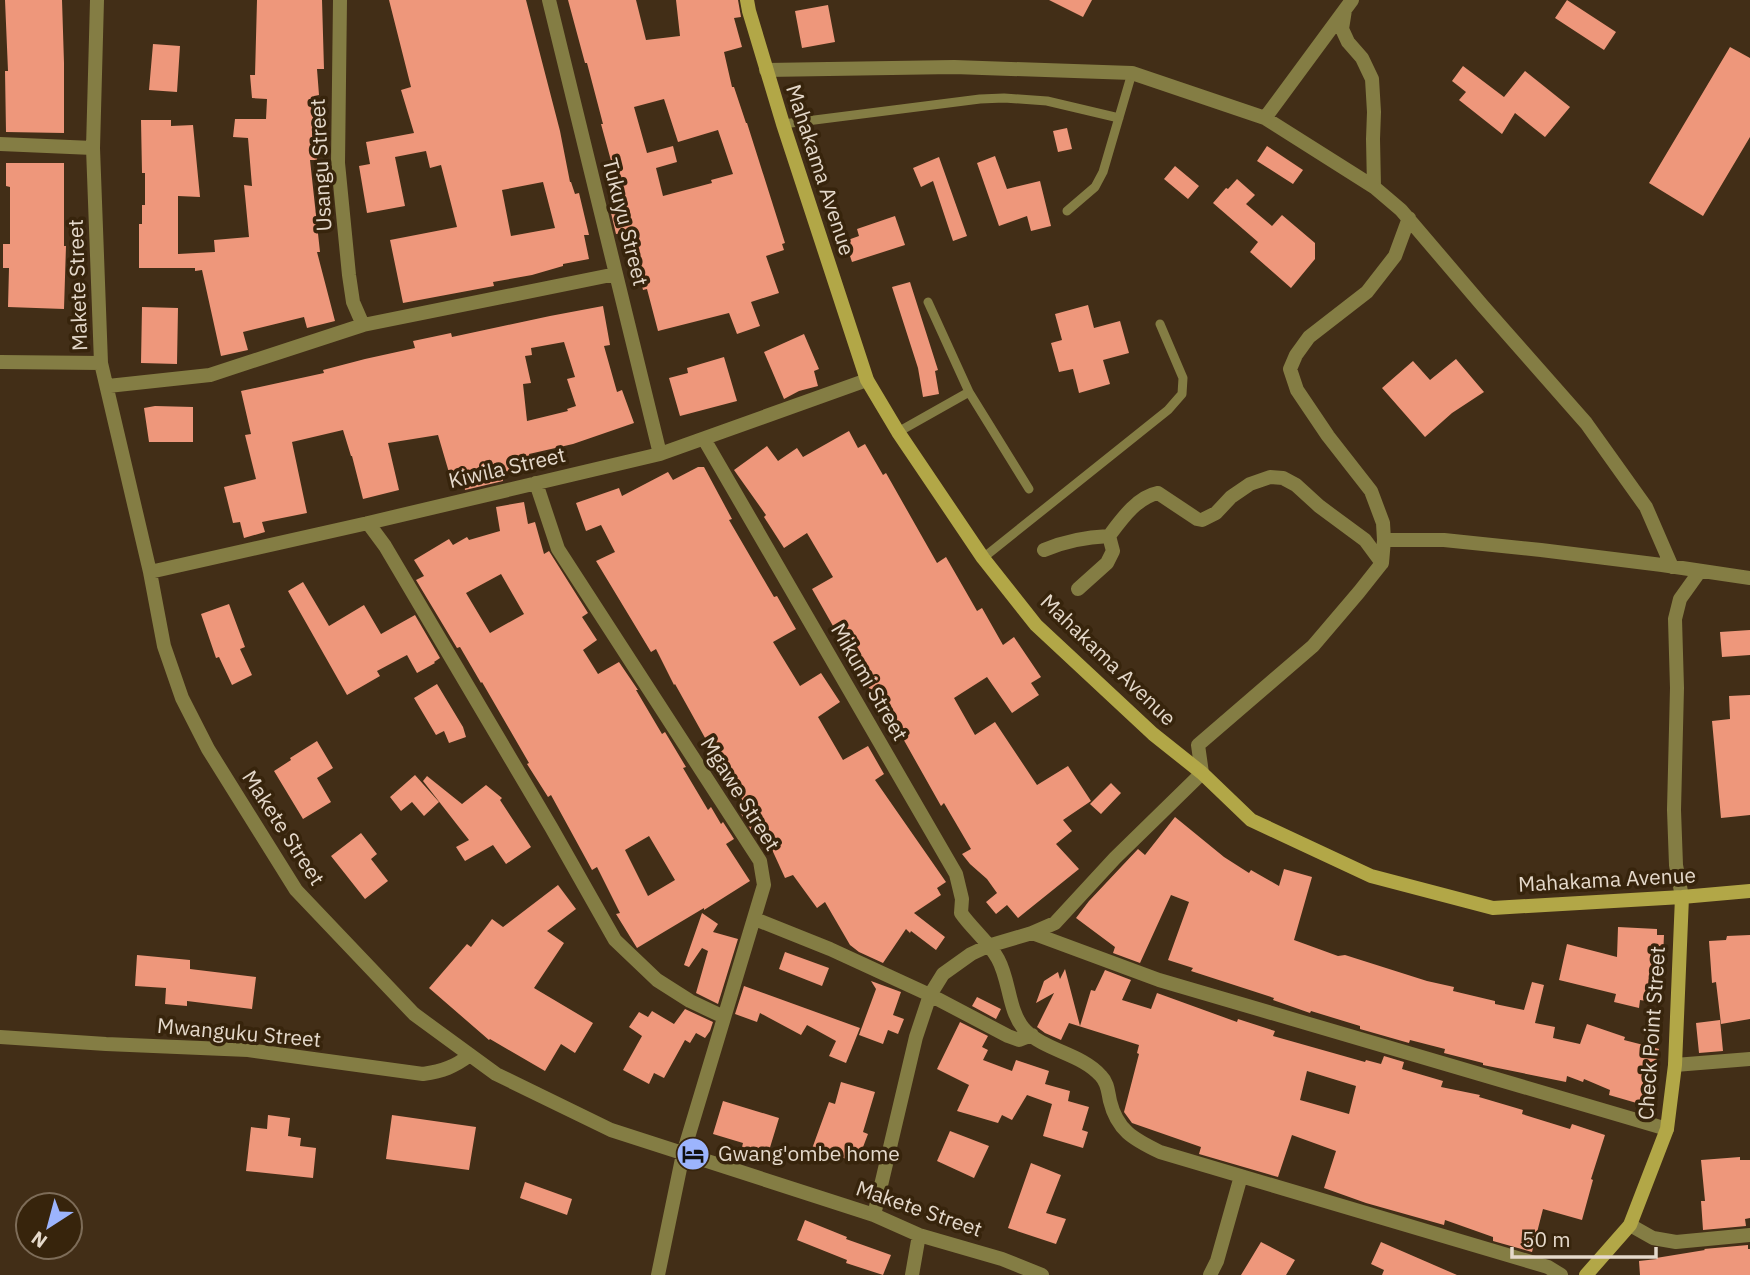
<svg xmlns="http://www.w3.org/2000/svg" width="1750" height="1275" viewBox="0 0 1750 1275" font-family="'IBM Plex Sans',sans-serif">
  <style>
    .building { fill: #ee977b; fill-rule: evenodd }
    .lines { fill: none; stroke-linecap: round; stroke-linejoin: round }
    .lane { stroke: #847d44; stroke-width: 9 }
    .street { stroke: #847d44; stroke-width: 14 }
    .secondary { stroke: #b2a747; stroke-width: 14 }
    .labels { text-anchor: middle; stroke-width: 7; stroke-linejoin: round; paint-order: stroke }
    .street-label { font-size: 21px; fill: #e5d9cb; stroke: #37240c }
    .poi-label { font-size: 21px; fill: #e5d9cb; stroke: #37240c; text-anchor: start }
  </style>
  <rect width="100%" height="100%" fill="#422e17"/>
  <path class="building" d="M5 0H62L64 63V133L6 132 5 71H8Z
    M257 0H322L324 69H317L319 95 314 96 315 124 319 125 317 160H310L320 252H317L335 321 307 328 304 317 243 332 248 350 221 356 202 270 195 271V268H139V224H142V205H145V173H142L141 120H171V126L193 125 200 197 178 196V254L215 252 214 240 249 237 244 185 252 186 248 138 233 137 235 119H266L267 99 252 98 250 75H255Z
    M389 0H526L560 131 570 182H571L575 194 579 193 589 235H584L589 259 563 264V266L532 275 493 282 494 286 403 303 390 240 457 227 441 165 430 168 426 151 395 157 405 206 367 213 359 166 370 164 366 142 414 133 401 90 411 87ZM543 182 555 228 511 236 502 190Z
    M568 0H636L646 40 680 36 676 0H738L741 17 734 18 742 47 724 52 732 87H734L746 123H747L785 243 782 244 784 250 766 256 779 293 751 302 760 326 737 334 729 313 658 331 647 289 643 290 630 233 616 234 611 213 625 212 601 124H603L587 63H585ZM664 99 678 142 718 130 733 174 711 180 712 183 663 196 656 168 677 162 673 146 647 153 634 107Z
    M1049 0H1092L1083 17Z
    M1567 0 1616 32 1604 50 1555 18Z
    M828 5 835 42 802 48 795 11Z
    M153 44 180 46 177 92 149 90Z
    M1730 47 1750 58V137L1703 216 1649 183Z
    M1463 66 1504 97 1525 71 1570 107 1545 137 1515 113 1502 134 1459 100 1466 92 1452 81Z
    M1067 128 1072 149 1058 152 1053 131Z
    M1267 146 1303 170 1293 184 1257 161Z
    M995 156 1007 189 1040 181 1051 226 1031 231 1027 216 999 226 977 163Z
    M939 157 967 236 953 241 933 181 921 187 913 168Z
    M6 163H64V246H66L64 309 8 307 9 268H3V244H10V187L6 186Z
    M1175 166 1199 186 1188 199 1164 179Z
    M1237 179 1255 195 1246 204 1272 226 1282 215 1315 243V259L1291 288 1250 252 1258 242 1213 203 1226 188 1228 189Z
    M895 216 905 245 852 262 845 241 859 236 857 229Z
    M910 282 938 370 935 371 939 394 923 397 918 368 892 287Z
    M1088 305 1094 328 1120 321 1129 353 1103 360 1110 384 1079 393 1073 369 1059 372 1051 343 1062 340 1055 314Z
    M603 306 610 345 604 346 617 392 622 390 634 423 573 444 529 454 531 468 502 472 503 481 465 490 461 472 450 476 438 435 388 443 399 490 363 499 352 456H351L343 430 292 442 307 513 262 522 265 532 244 538 240 522 233 523 224 487 256 479 245 435 251 434 241 391 324 373 323 370 365 359 415 348 413 341 451 333 452 337 550 316ZM564 342 575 377 567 379 576 406 567 409 568 411 527 421 523 384 531 383 525 356 532 355 531 348Z
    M142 307 178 308 177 364 141 363Z
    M804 334 819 369 814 371 818 386 799 391 784 399 764 352Z
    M724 357 737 401 680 416 669 378 688 373 687 368Z
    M1456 359 1484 392 1452 413 1425 437 1382 388 1413 361 1430 380Z
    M155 406 193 407V442H149L144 408Z
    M849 431 858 448 865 444 883 475 886 473 937 563 946 557 977 611 982 608 1003 645 1014 637 1041 677 1031 683 1039 695 1012 713 987 677 954 698 975 735 995 722 1037 785 1068 766 1091 801 1063 820 1072 831 1056 844 1079 869 1018 918 1007 905 996 914 986 902 997 893 987 879 970 864 962 854 971 849 944 803 941 806 901 735 899 736 831 627 833 626 812 589 833 577 807 533 784 548 764 517 766 515 734 470 767 446 778 461 797 448 803 457Z
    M698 467H704L732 519 729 520 774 597 777 596 796 629 773 642 800 686 821 673 840 702 818 717 843 760 868 746 884 774 875 780 946 882 937 888 941 895 914 913 945 937 936 950 911 931 910 933 906 929 883 963 859 952 850 945 825 902 817 908 793 875 785 878 769 843 765 846 753 828 751 830 740 812 747 808 721 763H719L675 684 674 685 656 649 651 652 596 561 615 552 601 525 586 531 576 503 619 488 622 496 668 472 673 480Z
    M524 502 528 524 535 522 544 554 549 551 588 613 582 617 597 640 583 650 598 674 619 662 638 690H636L662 734 665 732 686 767 683 768 708 810 711 807 721 824 723 822 734 839 726 844 750 881 704 910V908L637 948 616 914 620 913 597 867 592 870 551 795 548 797 527 764 529 763 482 682 481 683 460 647 457 648 416 580 424 576 414 560 449 539 453 545 467 537 469 540 500 531 496 507ZM501 574 524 614 490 633 466 593ZM649 836 675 880 648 896 625 850Z
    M303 582 329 626 364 605 381 634 415 615 440 658 434 662 435 663 417 673 407 655 377 671 380 676 347 695 288 591Z
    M229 604 245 647 240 649 252 675 232 685 219 657 216 658 201 614Z
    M1750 630V655L1722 657 1720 632Z
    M437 684 463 727 466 737 449 743 444 731 436 735 414 698Z
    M1750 695V815L1721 818 1712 721 1730 719 1729 696Z
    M317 741 333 768 317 778 331 802 303 819 274 771 291 760 290 758Z
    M415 775 439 802 424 816 412 802 401 811 390 797Z
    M427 776 462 804 486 785 502 798 500 800 531 847 506 864 493 845 465 861 456 847 469 840 423 781Z
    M1111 783 1121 793 1101 814 1090 804Z
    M1175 817 1224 857 1249 873 1251 870 1279 886 1284 869 1312 877 1294 940 1338 956 1345 955 1427 981 1454 987 1453 991 1495 1001V1004L1524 1010 1532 982 1544 985 1535 1023 1555 1027 1553 1038 1580 1044 1587 1024 1625 1037 1624 1040 1659 1049 1652 1080H1654L1647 1106 1609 1095 1610 1090 1584 1079 1583 1082 1567 1076 1566 1082 1483 1065V1063L1444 1053 1445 1049 1410 1040 1409 1043 1360 1029V1026L1311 1011 1310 1013 1273 1000 1274 998 1191 971 1193 968 1168 960 1189 902 1171 895 1140 963 1113 953 1115 947 1076 918 1089 901 1138 849 1145 855Z
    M361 833 377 854 371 859 388 881 365 899 331 856Z
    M558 885 576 909 547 931 564 943 534 988 593 1023 575 1053 561 1044 545 1071 490 1039 489 1040 429 988 467 944 471 947 492 919 503 927Z
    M702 913 718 924 713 932 738 939 718 1004 696 993 708 951 702 948 689 967 684 965Z
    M1618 927 1657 929V935H1664L1663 957H1657L1646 1001 1640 1000 1639 1008 1614 1002 1616 994 1559 980 1567 944 1617 957Z
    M1750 935V1019L1721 1024 1716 982 1712 983 1709 941 1726 940 1727 936Z
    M785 952 829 968 822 986 779 969Z
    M137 955 190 960V969L256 977 252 1009 187 1001V1006L165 1004 166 988 135 986Z
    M1065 969 1080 1026 1091 990 1095 991 1105 970 1131 980 1122 1000 1151 1009 1157 993 1237 1022 1238 1019 1275 1031 1273 1036 1365 1062 1366 1060 1381 1064 1384 1056 1404 1062 1402 1069 1443 1081 1441 1087 1480 1095 1479 1097 1523 1110 1522 1114 1570 1129 1572 1124 1605 1135 1591 1179 1593 1180 1582 1220 1543 1209 1532 1252 1493 1241V1237L1445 1220 1444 1225 1366 1203 1324 1188 1336 1151 1292 1135 1278 1177 1199 1154 1201 1147 1132 1123 1124 1112 1139 1054 1137 1053 1139 1045 1069 1023 1061 1040 1045 1033 1037 1027 1054 993 1036 1003 1044 981 1058 972 1060 979ZM1307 1071 1356 1086 1349 1114 1300 1100Z
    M871 981 901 992 893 1015 904 1019 898 1034 888 1030 883 1044 859 1035 876 989Z
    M744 986 860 1028 846 1063 829 1056 836 1041 807 1025 801 1035 760 1013 757 1022 735 1014Z
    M977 997 1001 1009 996 1019 972 1006Z
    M685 1009 713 1022 710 1031 705 1038 696 1033 690 1043 685 1040 664 1078 654 1073 649 1084 623 1070 642 1036 629 1027 639 1012 648 1017 652 1011 674 1024Z
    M1720 1020 1723 1051 1699 1053 1696 1023Z
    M960 1022 988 1036 982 1047 988 1050 983 1060 1012 1071 1016 1060 1049 1071 1045 1084 1070 1091 1068 1101 1089 1107 1082 1130 1088 1132 1083 1148 1043 1136 1052 1104 1027 1095 1012 1120 1002 1115 998 1123 957 1111 969 1085 937 1069Z
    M841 1082 875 1092 863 1132 868 1134 857 1163 830 1153 826 1163 809 1157 829 1102 835 1104Z
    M723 1101 779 1118 768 1154 742 1147 743 1143 713 1134Z
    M268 1115 290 1118 288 1136 301 1138 300 1146 316 1148 313 1178 246 1171 251 1127 267 1129Z
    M392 1115 476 1127 469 1170 386 1159Z
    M950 1131 989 1146 974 1178 937 1161Z
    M1740 1157V1160H1750V1218L1745 1219 1746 1226 1703 1230 1701 1201H1705L1701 1160Z
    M1031 1163 1061 1175 1046 1213 1066 1219 1056 1244 1008 1228Z
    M525 1182 572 1199 567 1215 520 1198Z
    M805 1220 847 1237 846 1239 891 1255 883 1275 846 1263 847 1260 797 1240Z
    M1261 1242 1295 1260 1286 1275H1241Z
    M1381 1242 1457 1275H1382L1384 1270 1371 1264Z
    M1748 1245V1249H1750V1275H1640L1639 1261 1657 1259 1656 1258 1705 1250 1704 1249Z"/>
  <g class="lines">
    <path class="lane" d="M783 124 980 99 1004 98 1047 101 1119 118
      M1067 211 1095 187 1103 172 1132 73
      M928 302 969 392
      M898 432 969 392 1029 489
      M983 558 1168 410 1182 394 1183 378 1160 324"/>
    <path class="street" d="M97 0 93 148 101 363 150 572 164 646 182 698 208 749 296 890 414 1014 496 1074 611 1130 874 1215 919 1235 1002 1259 1042 1275
      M340 0 338 163 349 275 353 302 363 325
      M549 0 660 454
      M1345 10 1342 29 1348 42 1362 58 1372 79 1374 112 1373 139 1374 187
      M766 70 954 67 1132 73 1265 118 1374 187 1401 210 1482 305 1586 423 1646 507 1672 567
      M1265 118 1352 0
      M0 144 93 148
      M0 362 101 363
      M108 386 210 375 363 325 616 274
      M704 439 956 874 962 899 961 913C972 929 989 942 998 959 1010 981 1008 1010 1024 1029 1044 1051 1081 1053 1101 1076 1108 1083 1108 1092 1110 1101 1117 1130 1133 1139 1160 1152L1548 1267 1561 1275
      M536 483 558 549 760 861 764 885 683 1154 658 1275
      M368 523 385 546 551 827 615 940 657 980 690 1001 724 1017
      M1384 540H1444L1541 550 1662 565 1750 578
      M1044 550C1065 541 1086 537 1109 536
      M150 572 368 523 660 454 867 380
      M1078 589 1107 563 1113 551 1109 536C1121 520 1137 497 1158 493L1197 519 1202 520 1216 513 1231 497 1250 484 1270 477 1283 478 1296 485 1319 506 1365 540 1382 563
      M1682 897 1676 865 1674 810 1677 688 1675 619 1680 599 1700 571
      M755 919 830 949 930 995 1008 1036 1019 1040 1032 1035
      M1032 933 1159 980 1667 1129
      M0 1037 106 1044 248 1050 423 1074C443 1071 454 1067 470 1055
      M1675 1065 1750 1059
      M874 1215 916 1037 930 995 943 974 971 954 988 946 1032 933 1055 923 1115 858 1202 773 1198 745 1313 646 1359 592 1382 563 1384 540 1383 523 1371 491 1328 436 1297 390 1290 369 1296 355 1309 337 1367 292 1395 256 1409 218
      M1630 1225 1653 1238 1676 1242 1750 1235
      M912 1275 919 1235
      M1210 1275 1217 1261 1241 1176"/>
    <path class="secondary" d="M747 0 749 11 783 124 867 380 898 432 983 558 1036 625 1153 734 1202 773 1251 820 1371 876 1493 908 1682 897 1750 891
      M1586 1275 1630 1225 1667 1129 1675 1065 1682 897"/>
  </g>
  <defs>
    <symbol id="hotel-disc" viewBox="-11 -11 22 22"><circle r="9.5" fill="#9cb4fd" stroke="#37240c"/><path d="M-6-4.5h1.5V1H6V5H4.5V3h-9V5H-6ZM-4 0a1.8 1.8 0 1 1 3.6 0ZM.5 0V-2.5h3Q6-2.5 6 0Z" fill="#111"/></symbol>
  </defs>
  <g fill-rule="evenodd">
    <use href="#hotel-disc" x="674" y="1135" width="38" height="38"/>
  </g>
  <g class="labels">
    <g class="street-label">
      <text transform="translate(321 165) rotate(-93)" y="7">Usangu Street</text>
      <text transform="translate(820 170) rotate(72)" y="7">Mahakama Avenue</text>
      <text transform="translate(625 222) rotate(76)" y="7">Tukuyu Street</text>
      <text transform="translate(78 285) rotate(-92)" y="7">Makete Street</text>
      <text transform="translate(507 468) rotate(-13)" y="7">Kiwila Street</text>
      <text transform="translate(1108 660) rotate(44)" y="7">Mahakama Avenue</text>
      <text transform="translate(869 682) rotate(60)" y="7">Mikumi Street</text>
      <text transform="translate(740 794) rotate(58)" y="7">Mgawe Street</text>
      <text transform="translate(283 828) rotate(57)" y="7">Makete Street</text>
      <text transform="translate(1607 880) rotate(-3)" y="7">Mahakama Avenue</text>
      <text transform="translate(239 1033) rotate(5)" y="7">Mwanguku Street</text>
      <text transform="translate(1652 1033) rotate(-86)" y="7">Check Point Street</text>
      <text transform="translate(919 1209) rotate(19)" y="7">Makete Street</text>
    </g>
    <g class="poi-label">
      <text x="718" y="1161">Gwang'ombe home</text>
    </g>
  </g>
  <g transform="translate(49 1226) rotate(216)"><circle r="33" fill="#37240c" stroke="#7d6c58" stroke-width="2"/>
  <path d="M0-5L12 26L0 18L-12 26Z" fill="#9cb4fd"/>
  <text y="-10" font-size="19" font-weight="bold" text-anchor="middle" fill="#e5d9cb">N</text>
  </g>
  <path d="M1512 1247v10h144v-10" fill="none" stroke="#e5d9cb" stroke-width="3.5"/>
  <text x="1522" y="1247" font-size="21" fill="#e5d9cb" stroke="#37240c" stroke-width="5" paint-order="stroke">50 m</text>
</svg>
